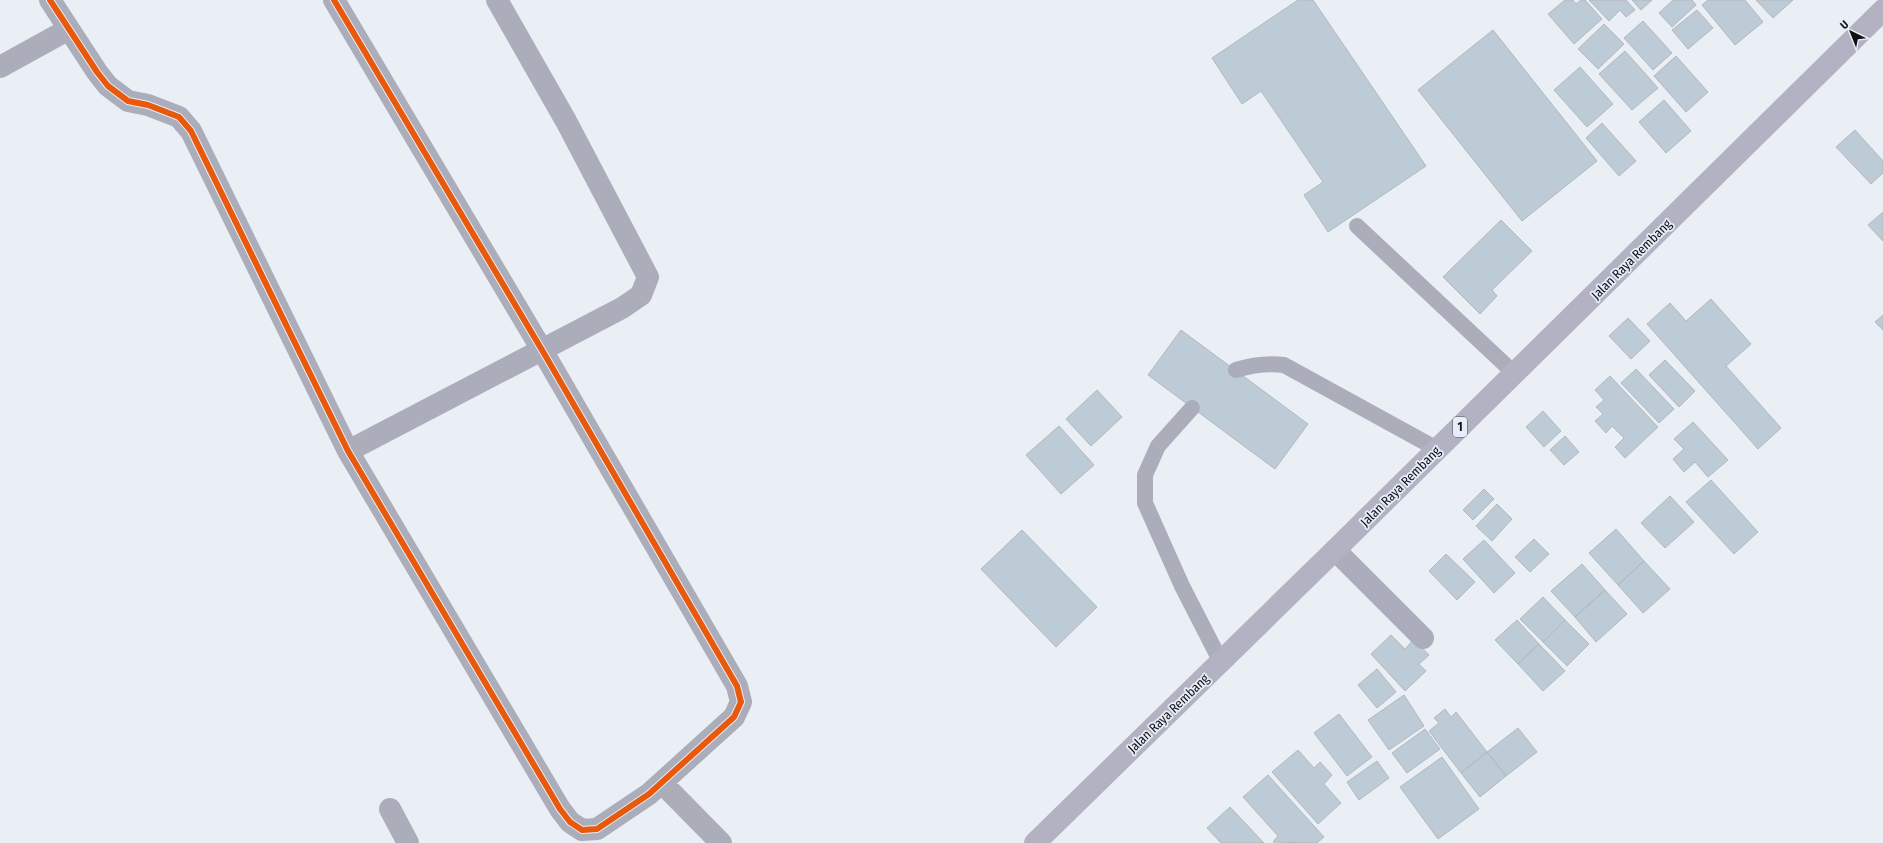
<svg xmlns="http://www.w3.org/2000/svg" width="1883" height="843" viewBox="0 0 1883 843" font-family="'Fira Sans Condensed',sans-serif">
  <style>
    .building { fill: #bdcbd6; stroke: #b4b8bc }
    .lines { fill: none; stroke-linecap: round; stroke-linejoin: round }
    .lane { stroke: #acadbb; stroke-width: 16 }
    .street { stroke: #acadbb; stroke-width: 22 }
    .highway { stroke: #b3b2c2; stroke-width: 22 }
    .cycleway-casing { stroke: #e6edf9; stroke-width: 8 }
    .cycleway { stroke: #e8590c; stroke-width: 6 }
    .labels { text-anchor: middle; stroke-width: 3.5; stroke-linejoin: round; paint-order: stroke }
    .shield { fill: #e6edf9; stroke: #4e5258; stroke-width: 1 }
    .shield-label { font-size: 12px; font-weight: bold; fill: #0d0f13 }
    .street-label { font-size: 13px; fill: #0d0f13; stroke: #e6edf9 }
  </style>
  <rect width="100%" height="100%" fill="#eaeef5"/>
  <path class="building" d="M1298 0H1313L1426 166 1328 232 1304 195 1323 182 1261 91 1242 104 1212 58Z
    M1565 0H1573L1576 4 1581 0H1585L1602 19 1574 44 1548 14Z
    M1589 0H1626L1635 10 1626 17 1620 10 1609 21Z
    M1632 0H1652L1641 10Z
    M1673 0H1692L1696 5 1672 27 1659 13Z
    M1708 0H1745L1763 22 1735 45 1702 5Z
    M1756 0H1793L1773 18Z
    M1697 10 1713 28 1688 49 1672 30Z
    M1643 21 1672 53 1653 70 1624 38Z
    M1604 24 1624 44 1598 69 1578 49Z
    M1493 30 1597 161 1522 221 1418 90Z
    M1625 51 1658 88 1632 110 1599 74Z
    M1676 56 1708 92 1686 112 1654 76Z
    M1580 67 1613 104 1587 127 1554 90Z
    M1664 100 1691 131 1666 153 1639 122Z
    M1602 123 1636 161 1619 176 1586 138Z
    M1855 130 1883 161V173L1871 184 1836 147Z
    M1883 212V241L1868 225Z
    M1501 220 1532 251 1492 290 1497 296 1480 314 1443 277Z
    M1711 299 1751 344 1726 366 1781 428 1758 449 1647 324 1670 303 1686 321Z
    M1883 315V330L1875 322Z
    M1628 318 1650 341 1631 359 1609 336Z
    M1181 330 1308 424 1275 469 1148 375Z
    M1665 360 1695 391 1679 407 1649 375Z
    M1636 369 1674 409 1659 423 1621 383Z
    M1610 376 1658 427 1625 458 1615 447 1624 438 1612 426 1606 433 1595 421 1603 414 1596 407 1604 400 1595 390Z
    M1097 390 1122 417 1091 446 1066 419Z
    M1543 411 1561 431 1544 447 1526 427Z
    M1693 422 1728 460 1708 477 1695 462 1684 472 1673 459 1684 449 1674 439Z
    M1059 426 1094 465 1061 494 1026 455Z
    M1565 436 1579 452 1564 465 1550 450Z
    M1711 480 1758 532 1734 554 1686 502Z
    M1484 489 1494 499 1473 520 1463 510Z
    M1670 496 1694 522 1665 548 1641 523Z
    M1497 504 1512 519 1492 541 1476 526Z
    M1616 529 1644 561 1618 585 1589 553Z
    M1022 530 1097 607 1056 647 981 569Z
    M1534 539 1549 554 1530 572 1515 557Z
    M1484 540 1515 573 1494 593 1463 559Z
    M1446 554 1475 582 1457 600 1429 571Z
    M1644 561 1670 589 1643 613 1618 585Z
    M1582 564 1605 590 1575 617 1551 591Z
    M1605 590 1627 614 1596 642 1575 617Z
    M1543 597 1565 620 1543 642 1520 619Z
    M1517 620 1539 644 1518 664 1495 640Z
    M1565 620 1589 644 1567 666 1543 642Z
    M1391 635 1405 649 1414 639 1429 655 1419 664 1426 671 1405 691 1371 654Z
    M1539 644 1565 671 1543 691 1518 664Z
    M1377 669 1396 692 1377 708 1358 685Z
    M1404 695 1424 726 1389 750 1368 720Z
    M1445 709 1451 717 1456 712 1487 752 1461 773 1429 731 1439 723 1434 718Z
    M1339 714 1372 757 1347 776 1314 733Z
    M1518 728 1537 752 1506 776 1487 752Z
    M1425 729 1440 749 1407 773 1392 753Z
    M1298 750 1314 768 1320 762 1332 775 1324 784 1341 803 1318 824 1272 772Z
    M1487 752 1506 776 1480 797 1461 773Z
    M1442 757 1479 809 1438 839 1400 787Z
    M1377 761 1389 778 1359 800 1347 782Z
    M1268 775 1324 837 1317 843 1273 842 1278 836 1243 797Z
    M1230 807 1264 843H1221L1207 828Z"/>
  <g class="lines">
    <path class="lane" d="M1357 226 1514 373
      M1236 370C1252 365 1266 363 1284 365L1437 449
      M1192 408 1158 446 1145 475V503L1182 586 1221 662"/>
    <path class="street" d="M50 0 97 72 108 86 128 101 148 105 179 117 191 131 348 451 560 809 570 822 582 830 597 829 649 794 734 717 741 702 737 686 542 350 334 0
      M0 67 69 29
      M348 451 622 308 641 295 648 277 566 121 497 0
      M1335 550 1423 638
      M662 783 721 843
      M390 809 408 843"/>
    <path class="highway" d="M1035 843 1335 550 1883 10"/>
    <defs>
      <path id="cycleway" d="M50 0 97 72 108 86 128 101 148 105 179 117 191 131 348 451 560 809 570 822 582 830 597 829 649 794 734 717 741 702 737 686 542 350 334 0"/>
    </defs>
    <use href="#cycleway" class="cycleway-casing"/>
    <use href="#cycleway" class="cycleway"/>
  </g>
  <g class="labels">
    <rect class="shield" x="1453" y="417" width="14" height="20" rx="3"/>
    <g class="shield-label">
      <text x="1460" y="431">1</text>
    </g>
    <g class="street-label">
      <text transform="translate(1631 259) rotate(-45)" y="5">Jalan Raya Rembang</text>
      <text transform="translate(1400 486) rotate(-45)" y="5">Jalan Raya Rembang</text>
      <text transform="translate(1168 713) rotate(-44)" y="5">Jalan Raya Rembang</text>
    </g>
  </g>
  <g transform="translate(1851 32) rotate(317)" stroke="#e6edf9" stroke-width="3" paint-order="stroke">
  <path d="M0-3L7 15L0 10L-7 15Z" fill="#0d0f13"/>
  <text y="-6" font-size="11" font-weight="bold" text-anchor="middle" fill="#0d0f13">U</text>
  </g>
</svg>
